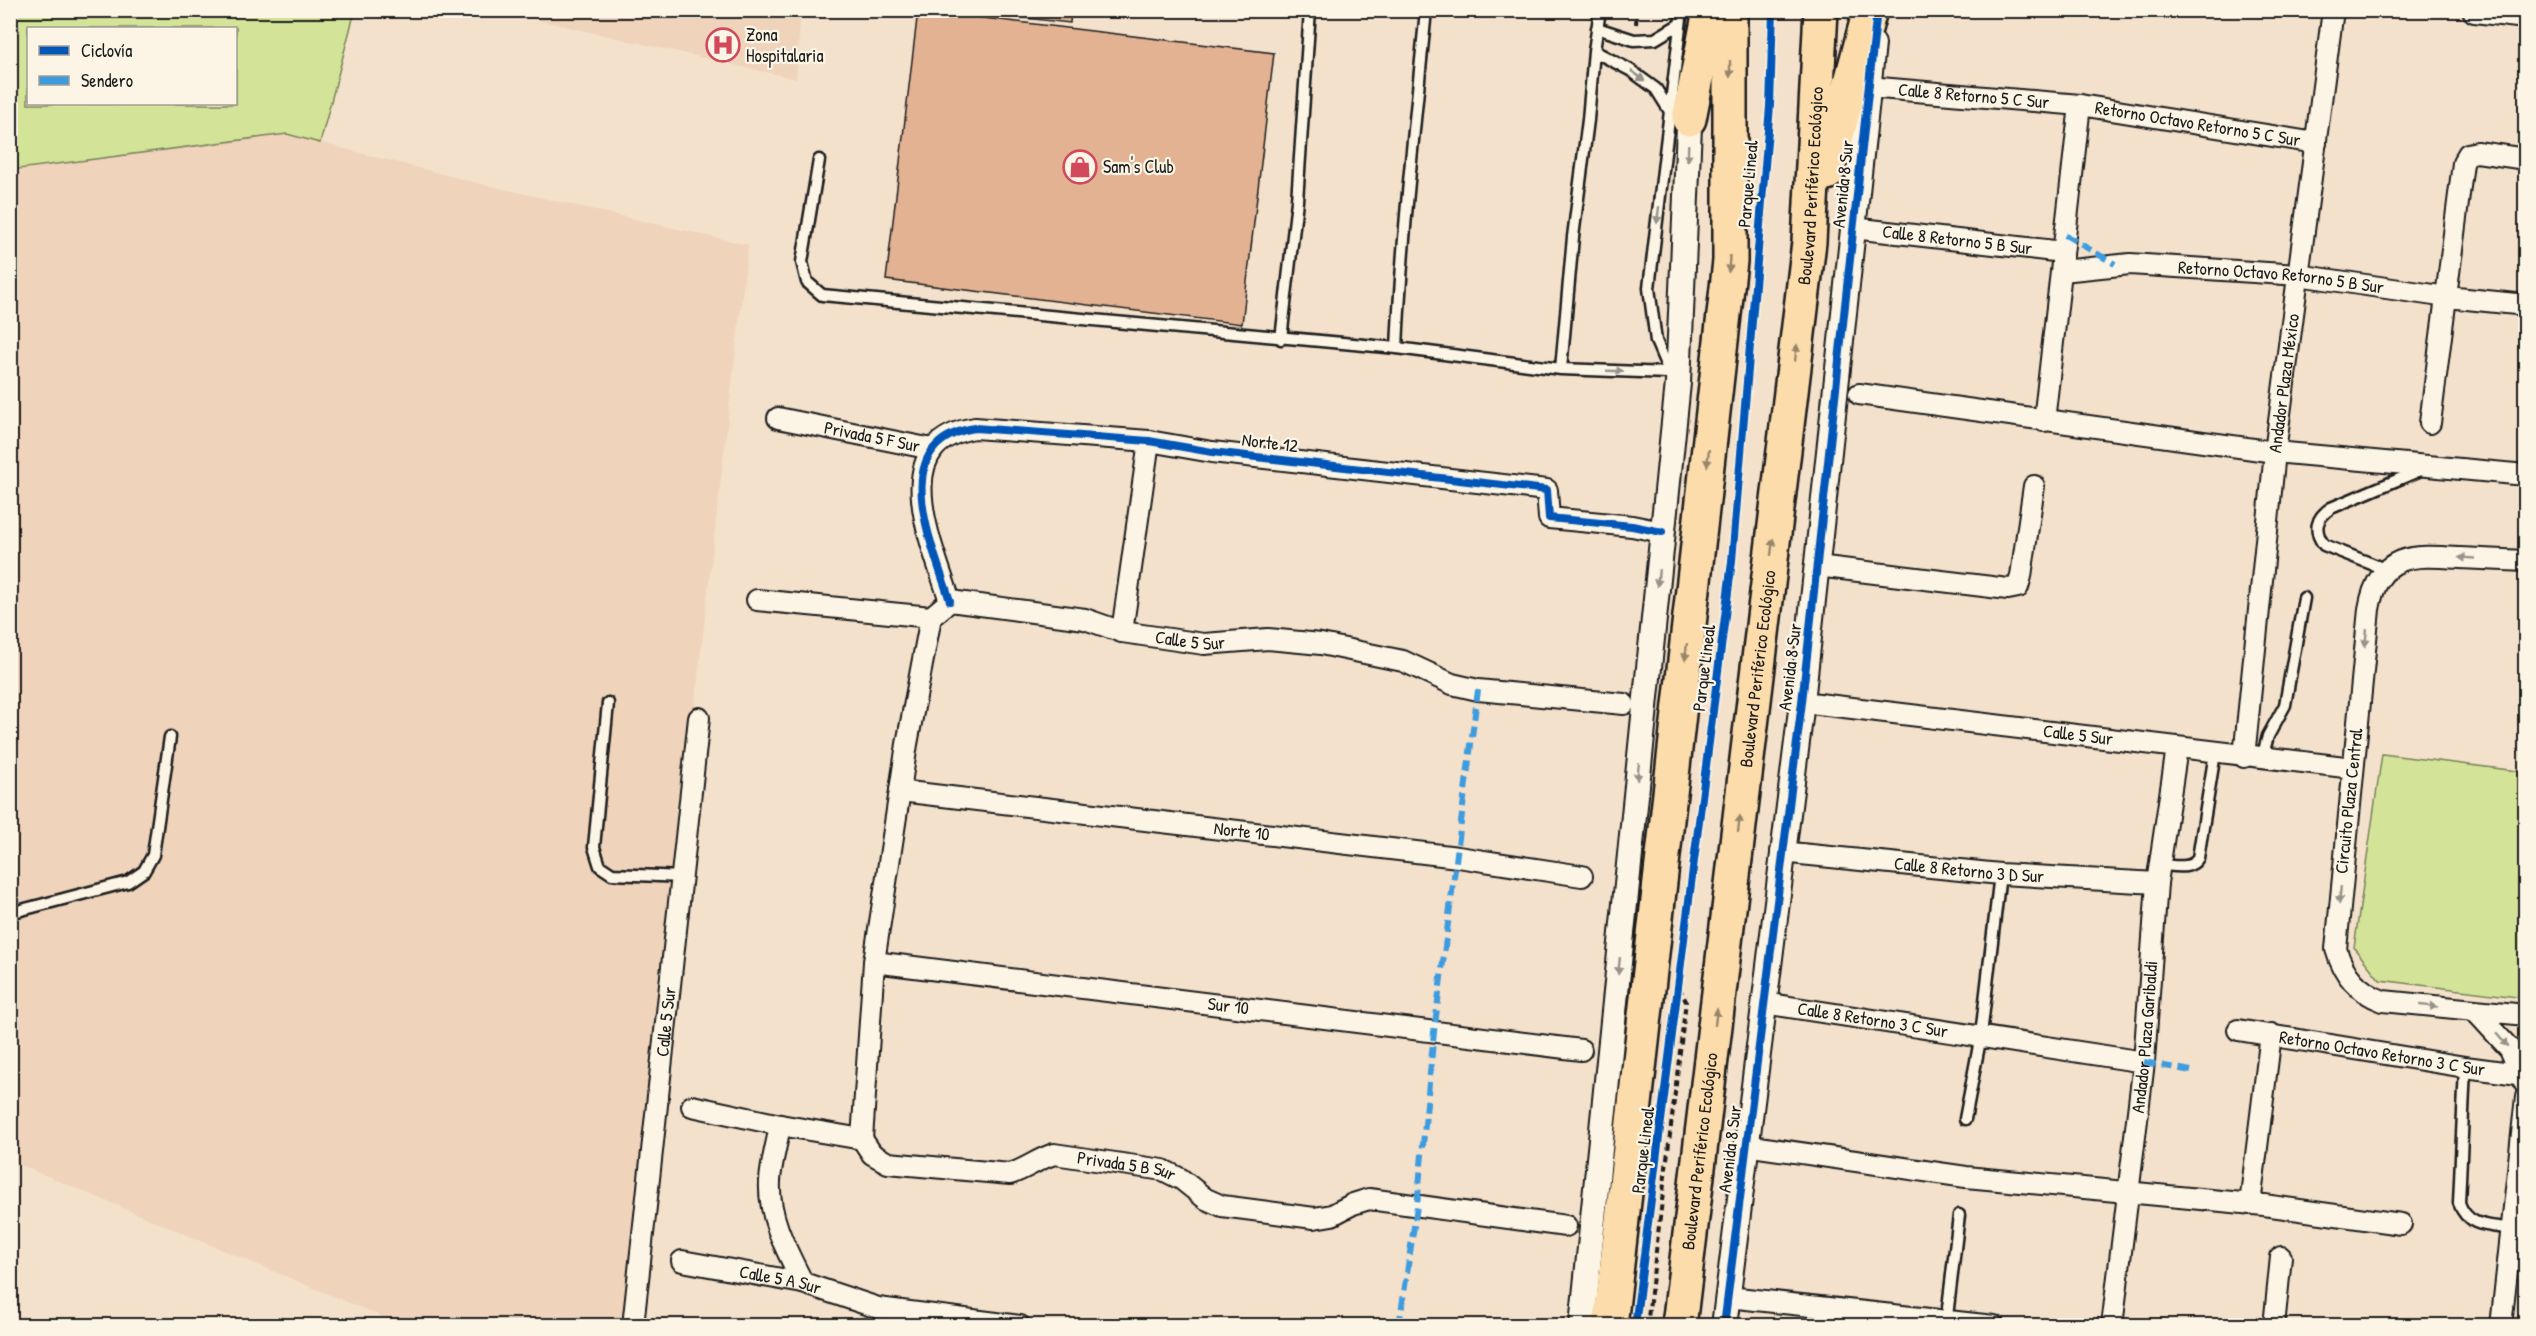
<svg xmlns="http://www.w3.org/2000/svg" width="2536" height="1336" viewBox="0 0 2536 1336" font-family="'Patrick Hand',sans-serif">
  <style>
    .built { fill: #efd3bb }
    .green { fill: #d3e498; stroke: #78805a; stroke-width: 1.5; fill-rule: evenodd }
    .building { fill: #e2b293; stroke: #1c1c1c; stroke-width: 1.5 }
    .lines { fill: none; stroke-linecap: round; stroke-linejoin: round }
    .service-casing { stroke: #1c1c1c; stroke-width: 15 }
    .minor-casing { stroke: #1c1c1c; stroke-width: 24 }
    .tertiary-casing { stroke: #1c1c1c; stroke-width: 28 }
    .trunk-casing { stroke: #1c1c1c; stroke-width: 38 }
    .path { stroke: #1c1c1c; stroke-width: 4; stroke-dasharray: 6 4.5; stroke-linecap: butt }
    .service { stroke: #fcf5e5; stroke-width: 10 }
    .minor { stroke: #fcf5e5; stroke-width: 20 }
    .tertiary { stroke: #fcf5e5; stroke-width: 24 }
    .trunk { stroke: #fddcac; stroke-width: 33 }
    .quiet { stroke: #3c9bdf; stroke-width: 6; stroke-dasharray: 12 6; stroke-linecap: butt }
    .cycleway-casing { stroke: #fcf5e5; stroke-width: 11 }
    .cycleway { stroke: #0057b8; stroke-width: 8 }
    .oneway { fill: #98866b }
    .oneway2 { fill: #97938b }
    .labels { text-anchor: middle; stroke-width: 4.5; stroke-linejoin: round; paint-order: stroke }
    .poi-label { font-size: 18px; fill: #1c1c1c; stroke: #fcf5e5; text-anchor: start }
    .street-label { font-size: 18px; fill: #1c1c1c; stroke: #fcf5e5 }
  </style>
  <rect width="100%" height="100%" fill="#f4e1cc"/>
  <filter id="ink" filterUnits="userSpaceOnUse"><feTurbulence type="fractalNoise" baseFrequency=".0167" numOctaves="2"/><feDisplacementMap in="SourceGraphic" scale="12" xChannelSelector="R" yChannelSelector="G"/><feConvolveMatrix kernelMatrix="1 2 1 2 8 2 1 2 1" color-interpolation-filters="sRGB"/></filter>
  <g filter="url(#ink)">
    <path class="built" d="M499 11H801L796 79Z
      M287 134 473 182 748 245 623 1325H402L11 1161 10 170Z"/>
    <path class="green" d="M10 11 11 10 355 11 320 143 287 134 11 170ZM28 28H236V104H28Z
      M2382 754 2525 772V998L2380 980 2354 948Z"/>
    <path class="building" d="M918 10 1274 53 1242 324 886 280Z
      M953 10H1071L1070 23Z"/>
    <g class="lines">
      <defs>
        <path id="service" d="M1597 28 1634 40 1655 39 1680 24
          M1594 51 1630 70 1656 89 1671 113
          M819 160 802 262 807 282 822 295 1397 348 1561 369 1668 373
          M1281 339 1297 201 1310 10
          M1397 348C1402 235 1415 123 1426 10
          M1561 369 1573 237 1588 120 1594 51 1600 10
          M1671 376 1656 341 1649 288 1682 10
          M2387 570 2324 545C2313 530 2316 518 2331 508L2423 469
          M608 703 594 847 600 866 612 874 683 877
          M2262 758 2268 736 2285 705 2304 598
          M2160 865C2172 865 2191 871 2198 858L2215 753
          M10 913 128 882 144 871 153 855 170 737
          M2465 1067 2459 1203C2468 1228 2489 1225 2513 1229
          M1965 1119 1981 1035 2000 874
          M1946 1325 1959 1215"/>
        <g id="minor">
          <path id="s1" d="M1868 87 2080 105 2316 143"/>
          <path id="s2" d="M1853 228 2063 252"/>
          <path id="s3" d="M2062 271 2130 264 2298 275 2447 297 2526 305"/>
          <path d="M1859 394 2275 452 2526 475"/>
          <path id="s4" d="M778 418 932 449"/>
          <path d="M2044 421 2080 105"/>
          <path d="M2430 423 2463 163 2468 154 2477 152 2526 159"/>
          <path d="M2526 561C2504 560 2482 559 2460 558 2413 555 2379 552 2369 609L2336 949C2343 974 2358 992 2383 1001L2526 1015"/>
          <path d="M1817 566 2008 589 2018 587 2021 576 2034 486"/>
          <path id="s5" d="M757 600 931 617 950 601 1085 619 1122 632 1204 644 1268 639 1321 644 1403 661 1452 684 1478 690 1624 704"/>
          <path d="M950 601C933 546 884 442 975 428L1149 441 1212 452 1547 490 1549 518 1632 526 1662 532"/>
          <path d="M1122 632 1149 441"/>
          <path id="s6" d="M1802 702 2353 768"/>
          <path id="s7" d="M2244 757 2275 452 2333 10"/>
          <path id="s8" d="M900 791 1458 857 1582 876"/>
          <path id="s9" d="M1781 852 2000 874 2157 883"/>
          <path id="s10" d="M874 962 1581 1050"/>
          <path id="s11" d="M1764 1003 2144 1062"/>
          <path d="M2475 1011 2510 1049 2525 1084"/>
          <path id="s12" d="M2238 1030 2465 1067 2526 1075"/>
          <path id="s13" d="M692 1106 780 1125 862 1139 872 1154 888 1163 1010 1174C1026 1169 1038 1159 1054 1154L1163 1170 1181 1179 1206 1199 1222 1206 1314 1218 1332 1215 1353 1204 1369 1199 1566 1226"/>
          <path d="M780 1125C777 1144 771 1163 770 1181 768 1218 787 1251 803 1283"/>
          <path d="M862 1139 874 962 907 744 931 617"/>
          <path d="M1759 1147 1966 1177 2264 1205 2401 1224"/>
          <path d="M2250 1204 2271 1034"/>
          <path id="s14" d="M682 1261 803 1283 878 1308 1020 1326"/>
          <path d="M1728 1297 1994 1326"/>
          <path id="s15" d="M633 1326 699 718"/>
          <path id="s16" d="M2112 1326 2144 1062 2157 883 2177 748"/>
          <path d="M2274 1326 2281 1257"/>
          <path d="M2501 1326 2526 1097"/>
        </g>
        <path id="tertiary" d="M2475 10 2526 16
          M1582 1326 1678 383 1690 103
          M1724 1326 1802 702 1873 44"/>
        <g id="trunk">
          <path d="M1689 119 1710 10"/>
          <path d="M1827 173 1870 10"/>
          <path d="M1610 1326 1730 261V10"/>
          <path id="s17" d="M1679 1326 1809 242 1821 10"/>
        </g>
      </defs>
      <use href="#service" class="service-casing"/>
      <use href="#minor" class="minor-casing"/>
      <use href="#tertiary" class="tertiary-casing"/>
      <use href="#trunk" class="trunk-casing"/>
      <path class="path" d="M1636 24 1637 10
        M1647 1326 1686 1001 1679 987"/>
      <use href="#service" class="service"/>
      <use href="#minor" class="minor"/>
      <use href="#tertiary" class="tertiary"/>
      <use href="#trunk" class="trunk"/>
      <path class="quiet" d="M2065 235 2115 264
        M2144 1062 2191 1071
        M1399 1326 1417 1206 1434 1032 1478 690"/>
      <defs>
        <path id="cycleway" d="M950 601C933 546 884 442 975 428L1149 441 1212 452 1547 490 1549 518 1632 526 1662 532
          M1635 1326 1732 561 1770 106 1773 10
          M1724 1326 1802 702 1877 10"/>
      </defs>
      <use href="#cycleway" class="cycleway-casing"/>
      <use href="#cycleway" class="cycleway"/>
    </g>
    <defs><path id="oneway-solid" d="M-6-.8H1V-3.2L6.5 0L1 3.2V.8H-6Z" transform="scale(1.5)"/></defs>
    <g class="oneway">
      <use href="#oneway-solid" transform="translate(1730 69) rotate(90)"/>
      <use href="#oneway-solid" transform="translate(1729 264) rotate(94)"/>
      <use href="#oneway-solid" transform="translate(1796 353) rotate(-83)"/>
      <use href="#oneway-solid" transform="translate(1708 458) rotate(96)"/>
      <use href="#oneway-solid" transform="translate(1772 547) rotate(-83)"/>
      <use href="#oneway-solid" transform="translate(1686 652) rotate(96)"/>
      <use href="#oneway-solid" transform="translate(1739 824) rotate(-83)"/>
      <use href="#oneway-solid" transform="translate(1716 1017) rotate(-83)"/>
    </g>
    <g class="oneway2">
      <use href="#oneway-solid" transform="translate(1638 76) rotate(37)"/>
      <use href="#oneway-solid" transform="translate(1688 153) rotate(92)"/>
      <use href="#oneway-solid" transform="translate(1658 215) rotate(97)"/>
      <use href="#oneway-solid" transform="translate(1615 371) rotate(2)"/>
      <use href="#oneway-solid" transform="translate(2467 558) rotate(-177)"/>
      <use href="#oneway-solid" transform="translate(1658 578) rotate(96)"/>
      <use href="#oneway-solid" transform="translate(2366 638) rotate(96)"/>
      <use href="#oneway-solid" transform="translate(1638 772) rotate(96)"/>
      <use href="#oneway-solid" transform="translate(2340 895) rotate(96)"/>
      <use href="#oneway-solid" transform="translate(1619 966) rotate(96)"/>
      <use href="#oneway-solid" transform="translate(2429 1006) rotate(6)"/>
      <use href="#oneway-solid" transform="translate(2502 1040) rotate(49)"/>
    </g>
  </g>
  <defs>
    <symbol id="hospital-ring" viewBox="-11 -11 22 22"><circle r="9.5" fill="#fcf5e5" stroke="#d1495b" stroke-width="1.5"/><path d="M-5-5h3v3.5h4V-5h3V5h-3V1.5h-4V5h-3Z" fill="#d1495b"/></symbol>
    <symbol id="shop-ring" viewBox="-11 -11 22 22"><circle r="9.5" fill="#fcf5e5" stroke="#d1495b" stroke-width="1.5"/><path d="M-5-2.5h2.3a2.7 3.5 0 0 1 5.4 0H5L5.5 6h-11ZM-1.5-2.5h3a1.5 2.3 0 0 0-3 0Z" fill="#d1495b"/></symbol>
  </defs>
  <g fill-rule="evenodd">
    <use href="#hospital-ring" x="704" y="26" width="38" height="38"/>
    <use href="#shop-ring" x="1061" y="148" width="38" height="38"/>
  </g>
  <g class="labels">
    <g class="poi-label">
      <text x="746" y="41">Zona<tspan x="746" dy="21">Hospitalaria</tspan></text>
      <text x="1103" y="173">Sam's Club</text>
    </g>
    <g class="street-label">
      <text dy="6" stroke="none"><textPath href="#s1" startOffset="106">Calle 8 Retorno 5 C Sur</textPath></text>
      <text dy="6" stroke="none"><textPath href="#s1" startOffset="332">Retorno Octavo Retorno 5 C Sur</textPath></text>
      <text transform="translate(1748 184) rotate(-85)" y="6">Parque Lineal</text>
      <text transform="translate(1843 184) rotate(-84)" y="6">Avenida 8 Sur</text>
      <text dy="6" stroke="none"><textPath href="#s17" startOffset="1148">Boulevard Periférico Ecológico</textPath></text>
      <text dy="6" stroke="none"><textPath href="#s2" startOffset="105">Calle 8 Retorno 5 B Sur</textPath></text>
      <text dy="6" stroke="none"><textPath href="#s3" startOffset="220">Retorno Octavo Retorno 5 B Sur</textPath></text>
      <text dy="6" stroke="none"><textPath href="#s7" startOffset="376">Andador Plaza México</textPath></text>
      <text dy="6" stroke="none"><textPath href="#s4" startOffset="96">Privada 5 F Sur</textPath></text>
      <text transform="translate(1270 443) rotate(7)" y="6">Norte 12</text>
      <text dy="6" stroke="none"><textPath href="#s5" startOffset="444">Calle 5 Sur</textPath></text>
      <text transform="translate(1790 667) rotate(-83)" y="6">Avenida 8 Sur</text>
      <text transform="translate(1704 668) rotate(-83)" y="6">Parque Lineal</text>
      <text dy="6" stroke="none"><textPath href="#s17" startOffset="662">Boulevard Periférico Ecológico</textPath></text>
      <text dy="6" stroke="none"><textPath href="#s6" startOffset="278">Calle 5 Sur</textPath></text>
      <text transform="translate(2349 801) rotate(-84)" y="6">Circuito Plaza Central</text>
      <text dy="6" stroke="none"><textPath href="#s8" startOffset="344">Norte 10</textPath></text>
      <text dy="6" stroke="none"><textPath href="#s9" startOffset="189">Calle 8 Retorno 3 D Sur</textPath></text>
      <text dy="6" stroke="none"><textPath href="#s10" startOffset="357">Sur 10</textPath></text>
      <text dy="6" stroke="none"><textPath href="#s11" startOffset="110">Calle 8 Retorno 3 C Sur</textPath></text>
      <text dy="6" stroke="none"><textPath href="#s15" startOffset="306">Calle 5 Sur</textPath></text>
      <text dy="6" stroke="none"><textPath href="#s16" startOffset="291">Andador Plaza Garibaldi</textPath></text>
      <text dy="6" stroke="none"><textPath href="#s12" startOffset="146">Retorno Octavo Retorno 3 C Sur</textPath></text>
      <text transform="translate(1730 1149) rotate(-83)" y="6">Avenida 8 Sur</text>
      <text transform="translate(1643 1150) rotate(-83)" y="6">Parque Lineal</text>
      <text dy="6" stroke="none"><textPath href="#s17" startOffset="176">Boulevard Periférico Ecológico</textPath></text>
      <text dy="6" stroke="none"><textPath href="#s13" startOffset="454">Privada 5 B Sur</textPath></text>
      <text dy="6" stroke="none"><textPath href="#s14" startOffset="100">Calle 5 A Sur</textPath></text>
    </g>
  </g>
  <rect width="2536" height="1336" fill="none" stroke="#fcf5e5" stroke-width="36"/>
  <rect x="18" y="18" width="2500" height="1300" fill="none" stroke="#1c1c1c" stroke-width="2" filter="url(#ink)"/>
  <rect x="27" y="27" width="210" height="78" fill="#fcf5e5" stroke="#a29e95" stroke-width="1.5"/>
  <rect x="39" y="46" width="30" height="9" fill="#0057b8" stroke="#a29e95" stroke-width="1.5"/>
  <text x="81" y="57" font-size="18" fill="#1c1c1c">Ciclovía</text>
  <rect x="39" y="76" width="30" height="9" fill="#3c9bdf" stroke="#a29e95" stroke-width="1.5"/>
  <text x="81" y="87" font-size="18" fill="#1c1c1c">Sendero</text>
</svg>
